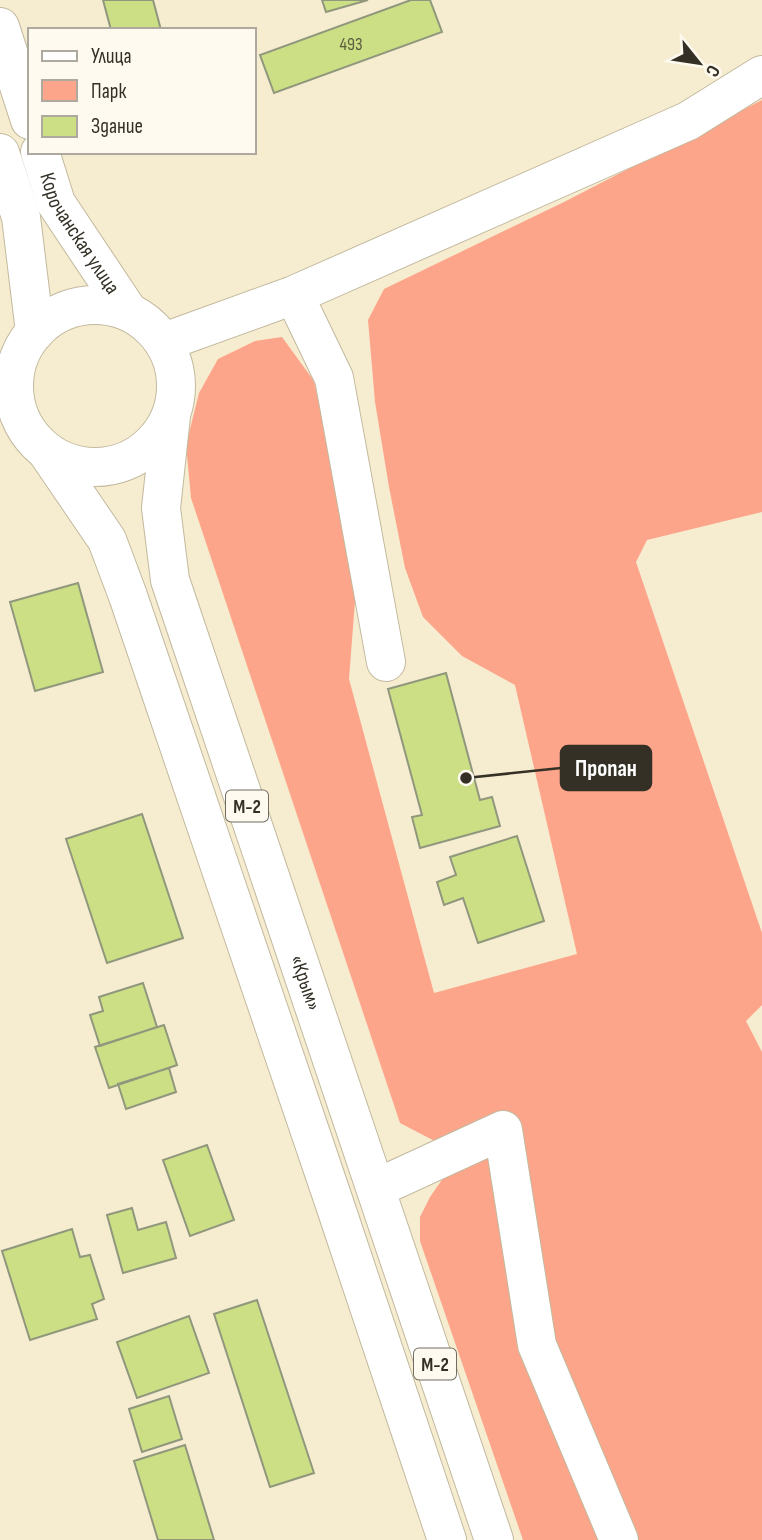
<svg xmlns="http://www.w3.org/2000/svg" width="762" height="1540" viewBox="0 0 762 1540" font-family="'Sofia Sans Condensed',sans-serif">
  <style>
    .green { fill: #fda58a }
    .building { fill: #ccdf85; stroke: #90977d; stroke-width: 2 }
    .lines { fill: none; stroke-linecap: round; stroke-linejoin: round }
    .minor-casing { stroke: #c2b99e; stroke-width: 40 }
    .major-casing { stroke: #c2b99e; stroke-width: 40 }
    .minor { stroke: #fff; stroke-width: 38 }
    .major { stroke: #fff; stroke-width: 38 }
    .labels { text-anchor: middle; stroke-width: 5; stroke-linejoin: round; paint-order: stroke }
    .number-label { font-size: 18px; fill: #5a5c3e }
    .shield { fill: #fefaef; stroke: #716d62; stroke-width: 2 }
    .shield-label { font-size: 19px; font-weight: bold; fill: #343026 }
    .street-label { font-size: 21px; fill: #343026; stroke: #fefaef }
    .leader { fill: none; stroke: #343026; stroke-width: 2.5 }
    .callout-dot { fill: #343026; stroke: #fefaef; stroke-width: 2.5 }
    .callout { fill: #343026; stroke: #343026; stroke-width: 2.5 }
    .callout-label { font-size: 23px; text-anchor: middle; font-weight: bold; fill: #fff }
  </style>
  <rect width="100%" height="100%" fill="#f6edd1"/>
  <path class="green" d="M762 100V512L647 540 636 562 762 933V1005L746 1021 762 1052V1540H523L420 1241V1217L430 1197 455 1161 446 1147 400 1123 191 498 186 445 199 393 218 359 255 341 282 337 314 381 337 486 356 588 349 679 434 993 577 954 515 685 462 656 423 617 405 568 389 487 375 402 368 320 384 289 564 202Z"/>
  <path class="building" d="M103 0H153L161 30H111Z
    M322 0H368L326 12Z
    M411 0H430L442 32 274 93 260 55Z
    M78 583 103 672 35 691 10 602Z
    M446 673 480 800 492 797 500 826 420 848 412 817 422 815 388 689Z
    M142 814 183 938 107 963 66 839Z
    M517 836 544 921 478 943 463 898 444 905 437 882 456 875 450 857Z
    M143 983 157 1027 100 1046 90 1015 103 1011 99 997Z
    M164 1025 177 1065 109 1088 95 1047Z
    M169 1068 176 1092 126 1109 118 1084Z
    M207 1145 234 1220 190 1236 163 1160Z
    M132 1208 138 1230 166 1222 176 1258 123 1273 107 1215Z
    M72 1229 80 1257 90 1255 104 1299 92 1304 97 1319 30 1340 2 1251Z
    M257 1300 314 1473 270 1487 214 1314Z
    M189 1316 209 1373 137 1398 117 1342Z
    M169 1396 182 1439 142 1452 129 1409Z
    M185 1445 214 1540H158L134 1461Z"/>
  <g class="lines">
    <defs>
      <path id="minor" d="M294 295 334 378 386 662
        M164 342 294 295 688 121 762 75
        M377 1188 503 1130 537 1345 619 1540"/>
      <g id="major">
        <path d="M0 27 30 120"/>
        <path id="s1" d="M40 152 56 203 128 311"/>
        <path d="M0 153 21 217 35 332"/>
        <circle cx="95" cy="386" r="81"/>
        <path id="s2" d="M171 416 161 508 170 580 494 1540"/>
        <path d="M47 452 107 540 128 596 334 1202 447 1540"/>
      </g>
    </defs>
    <use href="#minor" class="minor-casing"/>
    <use href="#major" class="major-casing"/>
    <use href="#minor" class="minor"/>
    <use href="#major" class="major"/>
  </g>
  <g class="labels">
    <g class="number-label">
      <text x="351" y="50">493</text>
    </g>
    <g class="shield">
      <rect x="226" y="790.5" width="42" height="31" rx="5"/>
      <rect x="414" y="1348.5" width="42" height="31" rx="5"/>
    </g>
    <g class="shield-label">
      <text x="247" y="813">М-2</text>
      <text x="435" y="1371">М-2</text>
    </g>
    <g class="street-label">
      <text dy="7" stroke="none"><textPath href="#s1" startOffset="91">Корочанская улица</textPath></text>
      <text dy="7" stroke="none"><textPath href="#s2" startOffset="590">«Крым»</textPath></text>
    </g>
  </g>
  <path class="leader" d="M466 778L561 768"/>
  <circle class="callout-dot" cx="466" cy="778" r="7"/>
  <rect class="callout" x="561" y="746" width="90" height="44" rx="7"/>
  <g class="callout-label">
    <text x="606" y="776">Пропан</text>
  </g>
  <rect x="28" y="28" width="228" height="126" fill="#fefaef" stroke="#ada99f" stroke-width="2"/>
  <rect x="42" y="51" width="35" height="10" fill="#ffffff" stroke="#ada99f" stroke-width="2"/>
  <text x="91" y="63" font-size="21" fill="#343026">Улица</text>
  <rect x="42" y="80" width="35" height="21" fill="#fda58a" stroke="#ada99f" stroke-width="2"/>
  <text x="91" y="98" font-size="21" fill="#343026">Парк</text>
  <rect x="42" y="116" width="35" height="21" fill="#ccdf85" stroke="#ada99f" stroke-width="2"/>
  <text x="91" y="133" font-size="21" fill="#343026">Здание</text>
  <g transform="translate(699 63) rotate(120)" stroke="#fefaef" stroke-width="5" paint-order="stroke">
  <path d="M0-5L12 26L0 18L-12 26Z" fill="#343026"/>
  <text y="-10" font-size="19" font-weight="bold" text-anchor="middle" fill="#343026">С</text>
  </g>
</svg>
